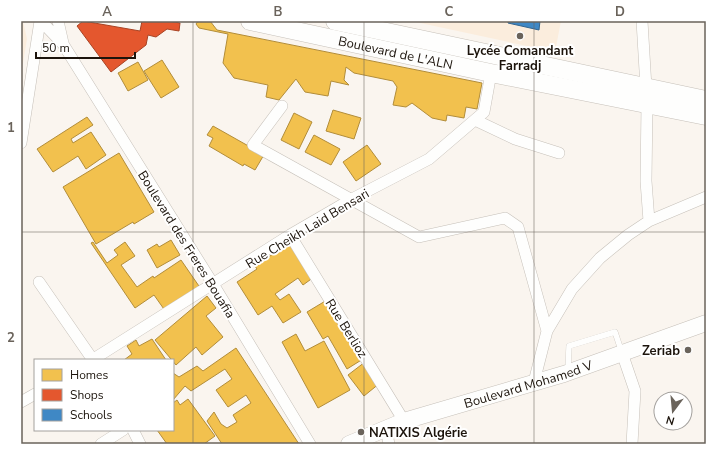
<svg xmlns="http://www.w3.org/2000/svg" width="727" height="465" viewBox="0 0 727 465" font-family="'Nunito Sans',sans-serif">
  <style>
    .built { fill: #fbeddd }
    .homes { fill: #f2c14e; stroke: #b28d3a }
    .shops { fill: #e4572e; stroke: #a84324 }
    .schools { fill: #3f88c5; stroke: #34658e }
    .lines { fill: none; stroke-linecap: round; stroke-linejoin: round }
    .service-casing { stroke: #c6c0b9; stroke-width: 6 }
    .minor-casing { stroke: #c6c0b9; stroke-width: 12 }
    .secondary-casing { stroke: #c6c0b9; stroke-width: 17 }
    .primary-casing { stroke: #c6c0b9; stroke-width: 19 }
    .service { stroke: #fefefd; stroke-width: 5.5 }
    .minor { stroke: #fefefd; stroke-width: 11 }
    .secondary { stroke: #fefefd; stroke-width: 16 }
    .primary { stroke: #fefefd; stroke-width: 18 }
    .grid { fill: none; stroke: #6a635b; stroke-width: 1; stroke-opacity: 0.55 }
    .poi-dot { fill: #6a635b; stroke: #fff; stroke-width: 1.5 }
    .labels { text-anchor: middle; stroke-width: 4; stroke-linejoin: round; paint-order: stroke }
    .poi-label { font-size: 13px; font-weight: bold; fill: #1c140c; stroke: #fff }
    .street-label { font-size: 13px; fill: #1c140c; stroke: #fff }
    .neatline { fill: none; stroke: #6a635b; stroke-width: 1.5 }
    .grid-label { font-size: 13px; text-anchor: middle; font-weight: bold; fill: #6a635b }
  </style>
  <rect width="100%" height="100%" fill="#faf5ef"/>
  <path class="built" d="M21 21H23L27 39 21 75Z
    M411 21H561L555 52Z"/>
  <path class="homes" d="M198 21H210L217 30 482 83 477 109 466 107 464 118 447 115 446 121 432 118 412 103 406 107 393 105 397 87 393 81 354 73 346 67 344 80 349 85 331 81 328 96 305 92 296 79 279 100 266 97 268 85 234 78 223 63 228 34 199 28 196 24Z
    M162 60 179 87 161 98 144 71Z
    M138 62 148 80 128 91 118 73Z
    M333 110 361 118 354 139 326 131Z
    M294 113 312 122 299 149 281 140Z
    M87 117 93 125 71 139 73 143 91 132 106 155 86 169 78 156 53 172 37 149Z
    M213 126 252 148 265 153 255 170 244 164 243 166 209 146 213 138 207 135Z
    M314 135 340 149 331 165 305 152Z
    M367 145 381 164 356 181 343 162Z
    M119 153 154 212 134 224 133 222 96 244 63 187Z
    M171 240 180 255 157 268 147 250 157 244 159 247Z
    M93 242 107 263 118 255 114 250 125 242 135 256 121 265 137 287 153 276 154 278 181 260 201 289 166 312 154 295 135 308 91 243Z
    M291 242 314 277 303 285 298 278 275 294 280 300 289 294 301 312 283 323 272 306 258 315 237 282 257 269 255 266Z
    M207 296 216 308 206 316 223 337 202 355 196 347 176 365 155 340Z
    M327 300 363 359 347 369 328 336 323 339 307 312Z
    M296 334 305 351 324 341 350 390 318 408 282 342Z
    M152 339 166 360H124L132 354 127 346 136 340 139 346Z
    M236 348 299 444H222L207 421 214 412 221 424 227 428 237 422 233 415 251 403 246 395 228 407 216 390 232 379 225 369 191 391 185 386 173 400V373L179 377 197 366 203 371Z
    M365 362 380 383 364 396 348 375Z
    M188 399 215 436 204 444H167L157 430H173V403L177 400 180 405Z"/>
  <path class="shops" d="M83 21 140 31 142 21H168L180 23 179 31 167 29 156 37 148 35 146 45 111 72 77 26Z"/>
  <path class="schools" d="M508 21H540L539 30 508 23Z"/>
  <g class="lines">
    <defs>
      <path id="service" d="M568 371 569 346 615 332 622 353"/>
      <path id="minor" d="M41 21 63 44 213 284 310 444
        M58 21 63 43
        M642 21 647 104 646 181 649 221 706 197
        M282 106 253 145 419 237 505 218 518 227 547 331
        M475 120 515 139 559 153
        M21 143 40 21
        M290 235 404 421
        M39 282 93 360
        M622 353 635 391 632 444
        M92 360 290 235 352 199 429 159 484 112 491 73
        M534 382 547 331 572 289 600 258 628 235 649 221
        M21 402 35 394
        M386 429 389 444
        M133 430 140 444
        M101 444 123 430"/>
      <g id="secondary">
        <path id="s1" d="M349 444 404 421 564 374 706 323"/>
      </g>
      <g id="primary">
        <path id="s2" d="M250 21 491 73 706 116"/>
        <path d="M335 21 706 100"/>
      </g>
    </defs>
    <use href="#service" class="service-casing"/>
    <use href="#minor" class="minor-casing"/>
    <use href="#secondary" class="secondary-casing"/>
    <use href="#primary" class="primary-casing"/>
    <use href="#service" class="service"/>
    <use href="#minor" class="minor"/>
    <use href="#secondary" class="secondary"/>
    <use href="#primary" class="primary"/>
  </g>
  <path class="grid" d="M193 21V444M364 21V444M534 21V444M21 232H706"/>
  <g class="poi-dot">
    <circle cx="520" cy="36" r="4"/>
    <circle cx="688" cy="350" r="4"/>
    <circle cx="361" cy="432" r="4"/>
  </g>
  <g class="labels">
    <g class="poi-label">
      <text x="520" y="55">Lycée Comandant<tspan x="520" dy="15">Farradj</tspan></text>
      <text x="680" y="355" text-anchor="end">Zeriab</text>
      <text x="369" y="437" text-anchor="start">NATIXIS Algérie</text>
    </g>
    <g class="street-label">
      <text dy="5" stroke="none"><textPath href="#s2" startOffset="149">Boulevard de L'ALN</textPath></text>
      <text transform="translate(307 228) rotate(-31)" y="5">Rue Cheikh Laid Bensari</text>
      <text transform="translate(187 244) rotate(58)" y="5">Boulevard des Freres Bouafia</text>
      <text transform="translate(347 328) rotate(58)" y="5">Rue Berlioz</text>
      <text dy="5" stroke="none"><textPath href="#s1" startOffset="189">Boulevard Mohamed V</textPath></text>
    </g>
  </g>
  <rect width="727" height="465" fill="none" stroke="#ffffff" stroke-width="44"/>
  <rect x="34" y="359" width="140" height="72" fill="#ffffff" stroke="#a4a19e"/>
  <rect x="42" y="369" width="20" height="12" fill="#f2c14e" stroke="#a4a19e"/>
  <text x="70" y="379" font-size="12" fill="#1c140c">Homes</text>
  <rect x="42" y="389" width="20" height="12" fill="#e4572e" stroke="#a4a19e"/>
  <text x="70" y="399" font-size="12" fill="#1c140c">Shops</text>
  <rect x="42" y="409" width="20" height="12" fill="#3f88c5" stroke="#a4a19e"/>
  <text x="70" y="419" font-size="12" fill="#1c140c">Schools</text>
  <g transform="translate(673 411) rotate(196)"><circle r="19" fill="#ffffff" stroke="#a4a19e"/>
  <path d="M0-3L7 15L0 10L-7 15Z" fill="#6a635b"/>
  <text y="-6" font-size="11" font-weight="bold" text-anchor="middle" fill="#1c140c">N</text>
  </g>
  <path d="M36 52v6h99v-6" fill="none" stroke="#1c140c" stroke-width="2"/>
  <text x="42" y="52" font-size="12" fill="#1c140c" stroke="#ffffff" stroke-width="3" paint-order="stroke">50 m</text>
  <rect x="22" y="22" width="683" height="421" class="neatline"/>
  <g class="grid-label">
    <text x="107" y="16">A</text>
    <text x="278" y="16">B</text>
    <text x="449" y="16">C</text>
    <text x="620" y="16">D</text>
    <text x="11" y="132">1</text>
    <text x="11" y="342">2</text>
  </g>
</svg>
